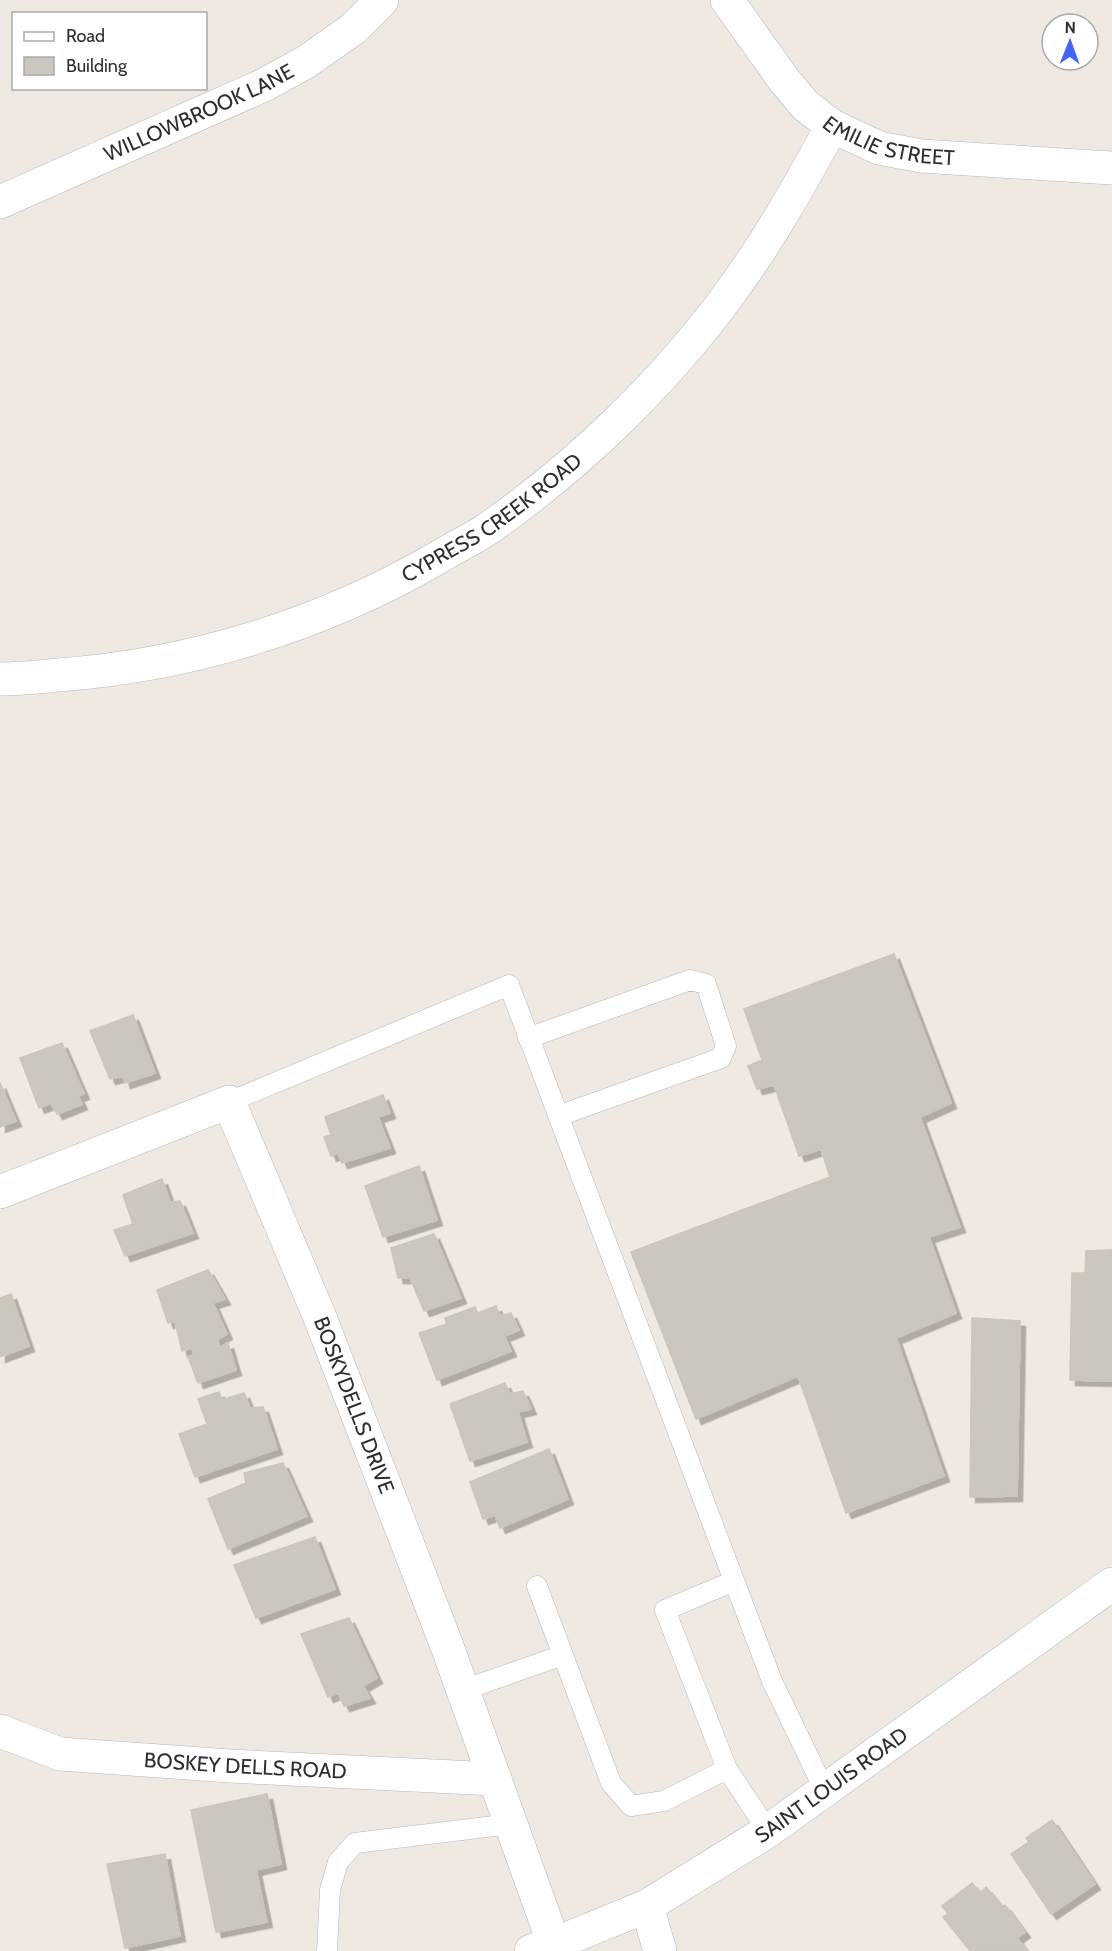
<svg xmlns="http://www.w3.org/2000/svg" width="1112" height="1951" viewBox="0 0 1112 1951" font-family="Cabin,sans-serif">
  <style>
    .building { fill: #cbc7bf; stroke: #cbc5ba; stroke-width: 1.5; filter: url(#shadow) }
    .lines { fill: none; stroke-linecap: round; stroke-linejoin: round }
    .service-casing { stroke: #b4b7c1; stroke-width: 21 }
    .minor-casing { stroke: #b4b7c1; stroke-width: 34 }
    .tertiary-casing { stroke: #b4b7c1; stroke-width: 34 }
    .service { stroke: #fff; stroke-width: 20 }
    .minor { stroke: #fff; stroke-width: 33 }
    .tertiary { stroke: #fff; stroke-width: 33 }
    .labels { text-anchor: middle; stroke-width: 5; stroke-linejoin: round; paint-order: stroke }
    .street-label { font-size: 21px; fill: #2e2e2e; stroke: #fff }
  </style>
  <defs>
    <filter id="shadow"><feDropShadow dx="5.5" dy="5.5" stdDeviation="0" flood-color="#0004"/></filter>
  </defs>
  <rect width="100%" height="100%" fill="#efe9e1"/>
  <path class="building" d="M894 954 951 1103 920 1117 960 1227 929 1237 956 1313 896 1338 944 1476 846 1513 798 1376 696 1419 631 1252 830 1177 821 1149 799 1156 774 1085 757 1089 748 1066 762 1060 744 1009Z
    M133 1015 155 1073 125 1083 123 1076 110 1079 90 1031Z
    M62 1043 84 1094 78 1096 82 1104 57 1114 51 1103 39 1108 20 1058Z
    M0 1083 16 1121 0 1127Z
    M383 1095 390 1113 378 1117 390 1148 342 1163 338 1153 331 1156 324 1137 331 1135 325 1117Z
    M419 1166 437 1220 383 1237 365 1186Z
    M162 1179 170 1202 180 1201 193 1233 125 1256 114 1230 133 1224 123 1195Z
    M434 1234 461 1298 424 1311 410 1278H398L391 1248Z
    M1112 1250V1381L1070 1380 1072 1273H1085L1086 1251Z
    M208 1270 225 1299 213 1303 227 1334 217 1340 220 1347 228 1343 236 1370 198 1383 188 1357 194 1355 192 1348 182 1351 175 1321 168 1323 157 1290Z
    M11 1294 29 1346 0 1357V1298Z
    M496 1306 500 1316 511 1313 519 1330 504 1336 511 1351 437 1380 419 1333 447 1324 445 1318 475 1307 478 1313Z
    M972 1318 1020 1321 1017 1496 970 1497Z
    M505 1383 510 1394 523 1391 531 1409 518 1412 527 1442 470 1461 450 1404Z
    M219 1392 222 1400 244 1393 250 1408 263 1407 277 1449 195 1477 179 1434 207 1424 198 1399Z
    M549 1449 568 1499 500 1528 495 1515 483 1519 470 1482Z
    M283 1463 307 1516 228 1549 208 1499 246 1483 244 1473Z
    M315 1537 335 1589 256 1618 234 1565Z
    M349 1618 377 1678 363 1686 370 1698 344 1706 338 1693 328 1697 301 1634Z
    M267 1794 281 1864 256 1870 267 1922 216 1932 191 1810Z
    M1052 1820 1095 1884 1051 1914 1011 1854 1029 1842 1026 1838Z
    M165 1854 180 1936 125 1948 107 1864Z
    M972 1883 980 1893 986 1887 1002 1907 1005 1905 1025 1932 1017 1938 1027 1951H970L943 1917 948 1914 942 1906Z"/>
  <g class="lines">
    <defs>
      <path id="service" d="M528 1038 690 980 706 984 726 1046 721 1058 558 1116
        M229 1102 509 985 772 1681 825 1791
        M734 1581 665 1610 727 1769 768 1831
        M537 1586 611 1783 631 1806 664 1801 727 1769
        M463 1690 563 1655
        M327 1951 330 1890 338 1862 355 1843 511 1824"/>
      <g id="minor">
        <path id="s1" d="M727 0 784 80 805 105 832 126 879 148 921 156 1112 168"/>
        <path id="s2" d="M0 202 264 85 306 62 353 29 382 0"/>
        <path id="s3" d="M0 679C19 679 39 677 58 675 192 665 322 625 439 557 455 547 473 539 489 528 580 464 664 383 730 293 769 240 801 183 832 126"/>
        <path id="s4" d="M0 1192 229 1102 319 1315 447 1646 554 1944"/>
        <path id="s5" d="M0 1731 60 1754 230 1766 495 1779"/>
        <path d="M647 1906 660 1951"/>
      </g>
      <g id="tertiary">
        <path id="s6" d="M531 1951 554 1944 647 1906 768 1831 1112 1584"/>
      </g>
    </defs>
    <use href="#service" class="service-casing"/>
    <use href="#minor" class="minor-casing"/>
    <use href="#tertiary" class="tertiary-casing"/>
    <use href="#service" class="service"/>
    <use href="#minor" class="minor"/>
    <use href="#tertiary" class="tertiary"/>
  </g>
  <g class="labels">
    <g class="street-label">
      <text dy="7" stroke="none"><textPath href="#s2" startOffset="218">WILLOWBROOK LANE</textPath></text>
      <text dy="7" stroke="none"><textPath href="#s1" startOffset="225">EMILIE STREET</textPath></text>
      <text dy="7" stroke="none"><textPath href="#s3" startOffset="526">CYPRESS CREEK ROAD</textPath></text>
      <text dy="7" stroke="none"><textPath href="#s4" startOffset="574">BOSKYDELLS DRIVE</textPath></text>
      <text dy="7" stroke="none"><textPath href="#s5" startOffset="250">BOSKEY DELLS ROAD</textPath></text>
      <text dy="7" stroke="none"><textPath href="#s6" startOffset="345">SAINT LOUIS ROAD</textPath></text>
    </g>
  </g>
  <rect x="12" y="12" width="195" height="78" fill="#ffffff" stroke="#ababab" stroke-width="1.5"/>
  <rect x="24" y="32" width="30" height="9" fill="#ffffff" stroke="#ababab" stroke-width="1.5"/>
  <text x="66" y="42" font-size="18" fill="#2e2e2e">Road</text>
  <rect x="24" y="57" width="30" height="18" fill="#cbc7bf" stroke="#ababab" stroke-width="1.5"/>
  <text x="66" y="72" font-size="18" fill="#2e2e2e">Building</text>
  <g transform="translate(1070 42) rotate(1)"><circle r="28" fill="#ffffff" stroke="#ababab" stroke-width="1.5"/>
  <path d="M0-4.5L10 22L0 15L-10 22Z" fill="#4264fb"/>
  <text y="-9" font-size="16" font-weight="bold" text-anchor="middle" fill="#2e2e2e">N</text>
  </g>
</svg>
